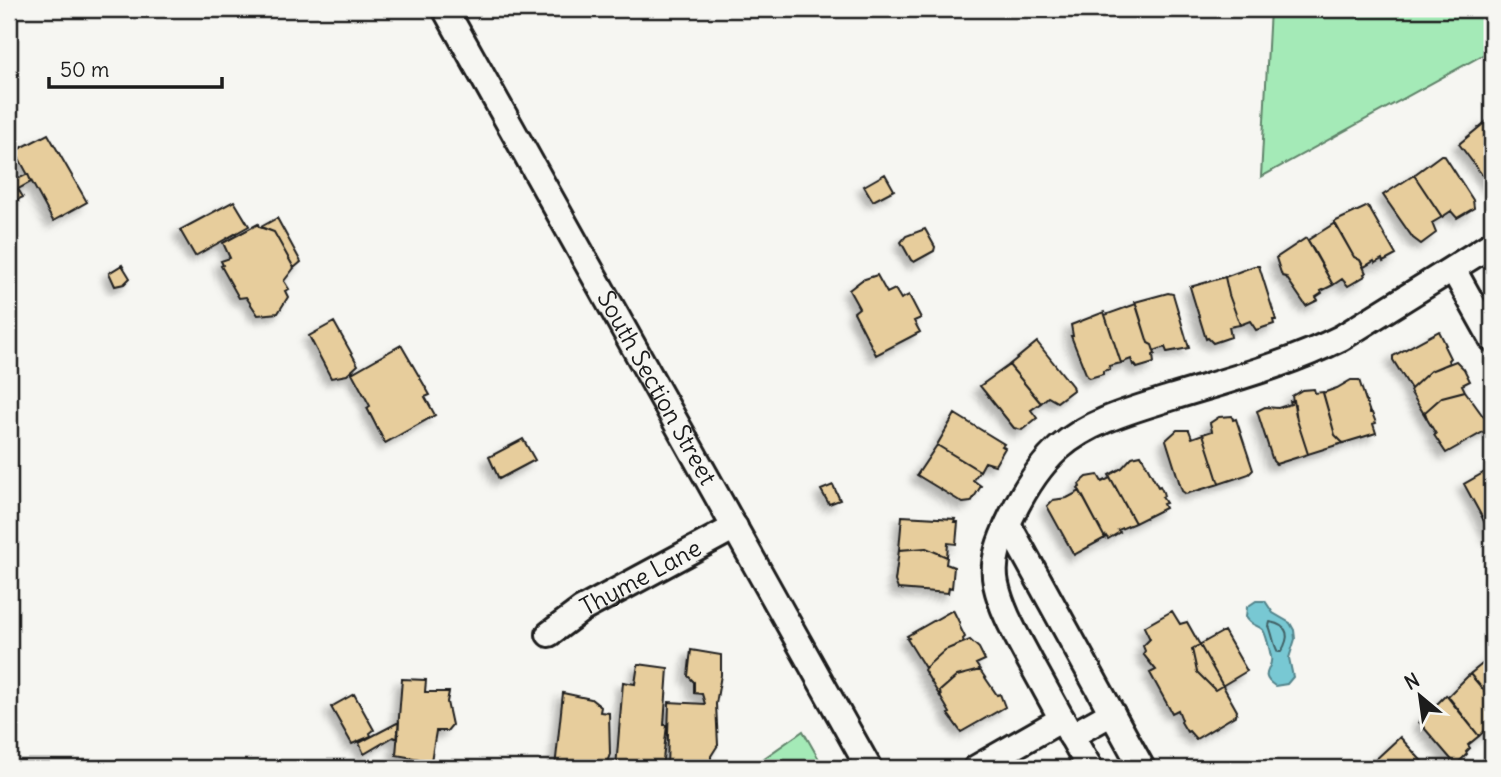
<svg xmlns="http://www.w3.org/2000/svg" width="1501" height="777" viewBox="0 0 1501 777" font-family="Delius,sans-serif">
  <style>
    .green { fill: #a4eab7; stroke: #60836a; stroke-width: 2 }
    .water { fill: #78c8d3; stroke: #53838a; stroke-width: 2 }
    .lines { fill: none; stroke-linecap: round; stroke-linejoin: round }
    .shore { stroke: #416165; stroke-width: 2 }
    .building { fill: #e7cd9c; stroke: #1c1c1c; stroke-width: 2; filter: url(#shadow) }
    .minor-casing { stroke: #1c1c1c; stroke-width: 30 }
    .minor { stroke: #f6f6f2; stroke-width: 24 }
    .labels { text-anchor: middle; stroke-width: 5; stroke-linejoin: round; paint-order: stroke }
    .street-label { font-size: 24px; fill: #1c1c1c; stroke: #f6f6f2 }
  </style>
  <defs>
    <filter id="shadow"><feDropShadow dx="-6" dy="6" stdDeviation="3.5" flood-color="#0004"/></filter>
  </defs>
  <rect width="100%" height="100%" fill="#f6f6f2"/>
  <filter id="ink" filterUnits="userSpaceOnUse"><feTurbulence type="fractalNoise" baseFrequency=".0143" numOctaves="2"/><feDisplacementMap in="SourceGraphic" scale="14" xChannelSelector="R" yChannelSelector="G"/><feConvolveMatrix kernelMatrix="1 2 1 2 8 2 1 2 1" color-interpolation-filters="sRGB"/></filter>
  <g filter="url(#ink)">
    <path class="green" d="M1270 9H1492V50L1261 177Z
      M803 731 824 768H750Z
      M249 762 389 768H230Z"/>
    <path class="water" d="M1256 601H1265L1273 613 1290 623 1294 630 1295 639 1289 658 1293 677 1287 684 1275 686C1257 674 1274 669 1271 657 1270 651 1266 634 1263 630 1257 624 1252 627 1246 617L1247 607Z"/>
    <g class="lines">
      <path class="shore" d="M1270 622C1290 626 1290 637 1281 652H1278C1273 644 1273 635 1269 626Z"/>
    </g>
    <path class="building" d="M1488 120 1492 125V188L1459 144Z
      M48 134 87 202 53 221 15 151Z
      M1441 155H1444L1473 200 1474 208 1457 218 1451 211 1442 217 1414 175Z
      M28 174 31 182 18 189 23 197 9 204V183Z
      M885 174 894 190 873 201 864 186Z
      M1414 175 1442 217 1432 223 1436 233 1421 244 1413 238 1383 195Z
      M234 201 249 226 195 256 180 230Z
      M1368 206 1396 255 1383 262 1382 259 1375 263 1374 261 1364 267 1360 260 1354 257 1334 222Z
      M277 218 301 262 294 268 274 232 261 227Z
      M1335 223 1354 257 1360 260 1366 273 1364 274 1365 276 1348 286 1342 279 1333 285 1308 240Z
      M258 224 259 227 274 232 294 268 284 281 289 289 285 291 288 297 278 313 258 315 246 297 239 298 221 266 223 265 221 261 230 258 223 243Z
      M925 229 935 247 934 251 914 262 911 260 901 242 906 236Z
      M1306 238 1333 285 1321 291 1322 293 1316 297 1318 300 1306 306 1286 277 1282 276 1276 258Z
      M122 265 130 278 124 284 115 286 109 273Z
      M1254 266H1259L1276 320H1273L1274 324 1256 330 1250 321 1240 325 1229 295 1225 277Z
      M877 275 887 293 895 289 901 299 909 295 921 318 914 321 920 332 876 355 854 312 859 308 849 290 862 280Z
      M1225 277 1229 295 1240 325 1229 327 1231 337 1213 343 1208 338 1206 339 1190 287Z
      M1168 293 1173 294 1189 348 1167 352 1165 347 1154 351 1152 345 1148 343 1135 302Z
      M1136 304 1148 343 1152 345 1155 354 1153 355 1154 363 1137 368 1135 364 1133 365 1131 359 1121 363 1105 315Z
      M1104 312 1121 363 1109 366 1110 369 1103 371V374L1090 378 1087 376 1071 336H1073L1071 325Z
      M334 322 358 365 347 375 331 378 309 336Z
      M1439 331 1446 345 1444 346 1450 358 1448 360 1449 363 1430 371 1411 389 1393 360V356Z
      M1037 342 1072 386 1073 390 1057 402 1048 397 1041 403 1039 401 1009 365Z
      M401 345 430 395 425 397 435 415 385 443 367 408 370 406 352 373Z
      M1456 361 1464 369 1470 381 1462 385 1465 391 1442 397 1425 412 1427 419 1410 391 1411 389 1430 371Z
      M1009 365 1041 403 1031 410 1037 418 1022 430 1014 428 980 386Z
      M1351 380H1359L1370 413H1372L1376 423 1373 424 1376 433 1343 443 1335 435 1323 393 1337 388Z
      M1314 389 1315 393 1323 392 1335 435 1343 443 1308 454 1297 420 1292 396 1302 390Z
      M1465 391 1483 416 1485 415 1490 428 1446 453 1434 435 1436 434 1427 419 1425 412 1442 397Z
      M1294 400 1297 420 1308 454 1276 464 1273 461 1257 411 1265 407 1278 408 1291 404 1290 401Z
      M955 414 1004 444 1002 446 1005 448 995 465 985 462 980 471 937 445Z
      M1232 416 1233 420 1236 419 1253 470 1249 474 1219 484 1203 434 1212 431 1210 423 1219 417Z
      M1177 430H1189L1192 438 1203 434 1219 484 1186 494 1182 491 1166 440Z
      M523 439 535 460 499 479 489 457Z
      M937 445 980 471 973 480 981 486 971 502 963 503 917 475Z
      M1141 455 1158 487 1160 486 1163 492 1164 496 1162 497 1166 503 1163 504 1165 508 1135 523 1109 475 1122 468 1132 457Z
      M1492 468V507L1482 517 1464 484Z
      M1098 475 1102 482 1110 478 1135 523 1118 530 1120 532 1108 539 1106 536 1105 538 1078 488 1080 487 1079 484 1087 477Z
      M833 485 840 500 829 504 821 490Z
      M1080 491 1105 538 1074 555 1047 506 1053 500 1067 498Z
      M1492 507V539L1482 517Z
      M902 516 955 519 954 522H958L956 544 948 543 947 557 926 548 899 550Z
      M926 548 947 557 946 564 954 567 952 588 949 587 948 593 898 589 895 581 899 550Z
      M953 610 960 624 959 625 965 637 963 639 964 642 945 650 925 668 907 639 909 638 907 636Z
      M1172 611 1180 624 1187 622 1237 711 1236 715 1196 739 1189 731 1187 732 1181 722 1182 720 1178 710 1172 713 1150 673 1156 670 1143 654 1145 651 1143 646 1150 639 1144 627Z
      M1224 631 1247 671 1215 690 1197 672 1192 649Z
      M970 640 979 648 985 660 976 664 980 670 957 676 940 691 941 698 924 670 925 668 945 650Z
      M691 650 721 655V675L716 704 718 745 711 756V768H667L669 702 705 704 702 694 694 693V682L688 676Z
      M1492 656V700L1470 674Z
      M638 664 668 668 664 725H667L662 768H616L623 682 635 684Z
      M980 670 997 695 1000 694 1005 707 961 732 948 714 950 713 941 698 940 691 957 676Z
      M1470 674 1492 700 1491 734 1488 728 1479 736 1448 696Z
      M402 679 426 680 425 692H449L447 702 452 725 447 731H436L431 761 396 755Z
      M563 693 591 699 601 707 600 712 609 713 610 754 605 768H555Z
      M354 694 374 730 370 733 371 736 352 744 331 707Z
      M1446 695 1479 736 1468 745 1470 748 1466 752 1467 754 1456 765 1419 722Z
      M399 722 398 739 393 737 364 754 359 743Z
      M1400 737 1428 768H1379L1373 762Z
      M1373 762 1379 768H1365Z"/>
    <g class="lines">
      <defs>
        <g id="minor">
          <path id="s1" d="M445 9 869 768"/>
          <path d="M1453 269 1492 339"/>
          <path d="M1008 524 1142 768"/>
          <path id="s2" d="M549 634 581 610 735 527"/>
          <path d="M1071 736 1112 713"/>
          <path d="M976 768 1062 719"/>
          <path d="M1090 768C1069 733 1050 697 1030 661 1017 636 1002 612 996 584 991 560 1001 538 1011 517 1023 492 1038 467 1059 448 1090 421 1132 410 1170 398 1228 380 1287 365 1341 338L1492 244"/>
        </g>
      </defs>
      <use href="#minor" class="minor-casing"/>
      <use href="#minor" class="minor"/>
    </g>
  </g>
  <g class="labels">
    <g class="street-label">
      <text dy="8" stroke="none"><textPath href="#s1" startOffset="434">South Section Street</textPath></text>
      <text dy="8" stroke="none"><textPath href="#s2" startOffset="108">Thyme Lane</textPath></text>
    </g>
  </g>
  <rect width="1501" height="777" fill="none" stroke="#f6f6f2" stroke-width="35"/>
  <rect x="18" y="18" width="1466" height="742" fill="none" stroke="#1c1c1c" stroke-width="2.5" filter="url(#ink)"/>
  <g transform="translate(1420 696) rotate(331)" stroke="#f6f6f2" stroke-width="5" paint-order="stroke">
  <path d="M0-5L12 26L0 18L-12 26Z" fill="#1c1c1c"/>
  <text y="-10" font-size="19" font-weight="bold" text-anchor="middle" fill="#1c1c1c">N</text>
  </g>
  <path d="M49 77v10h173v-10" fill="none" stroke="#1c1c1c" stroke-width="3.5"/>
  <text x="60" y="77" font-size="21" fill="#1c1c1c" stroke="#f6f6f2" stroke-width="5" paint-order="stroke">50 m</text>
</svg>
